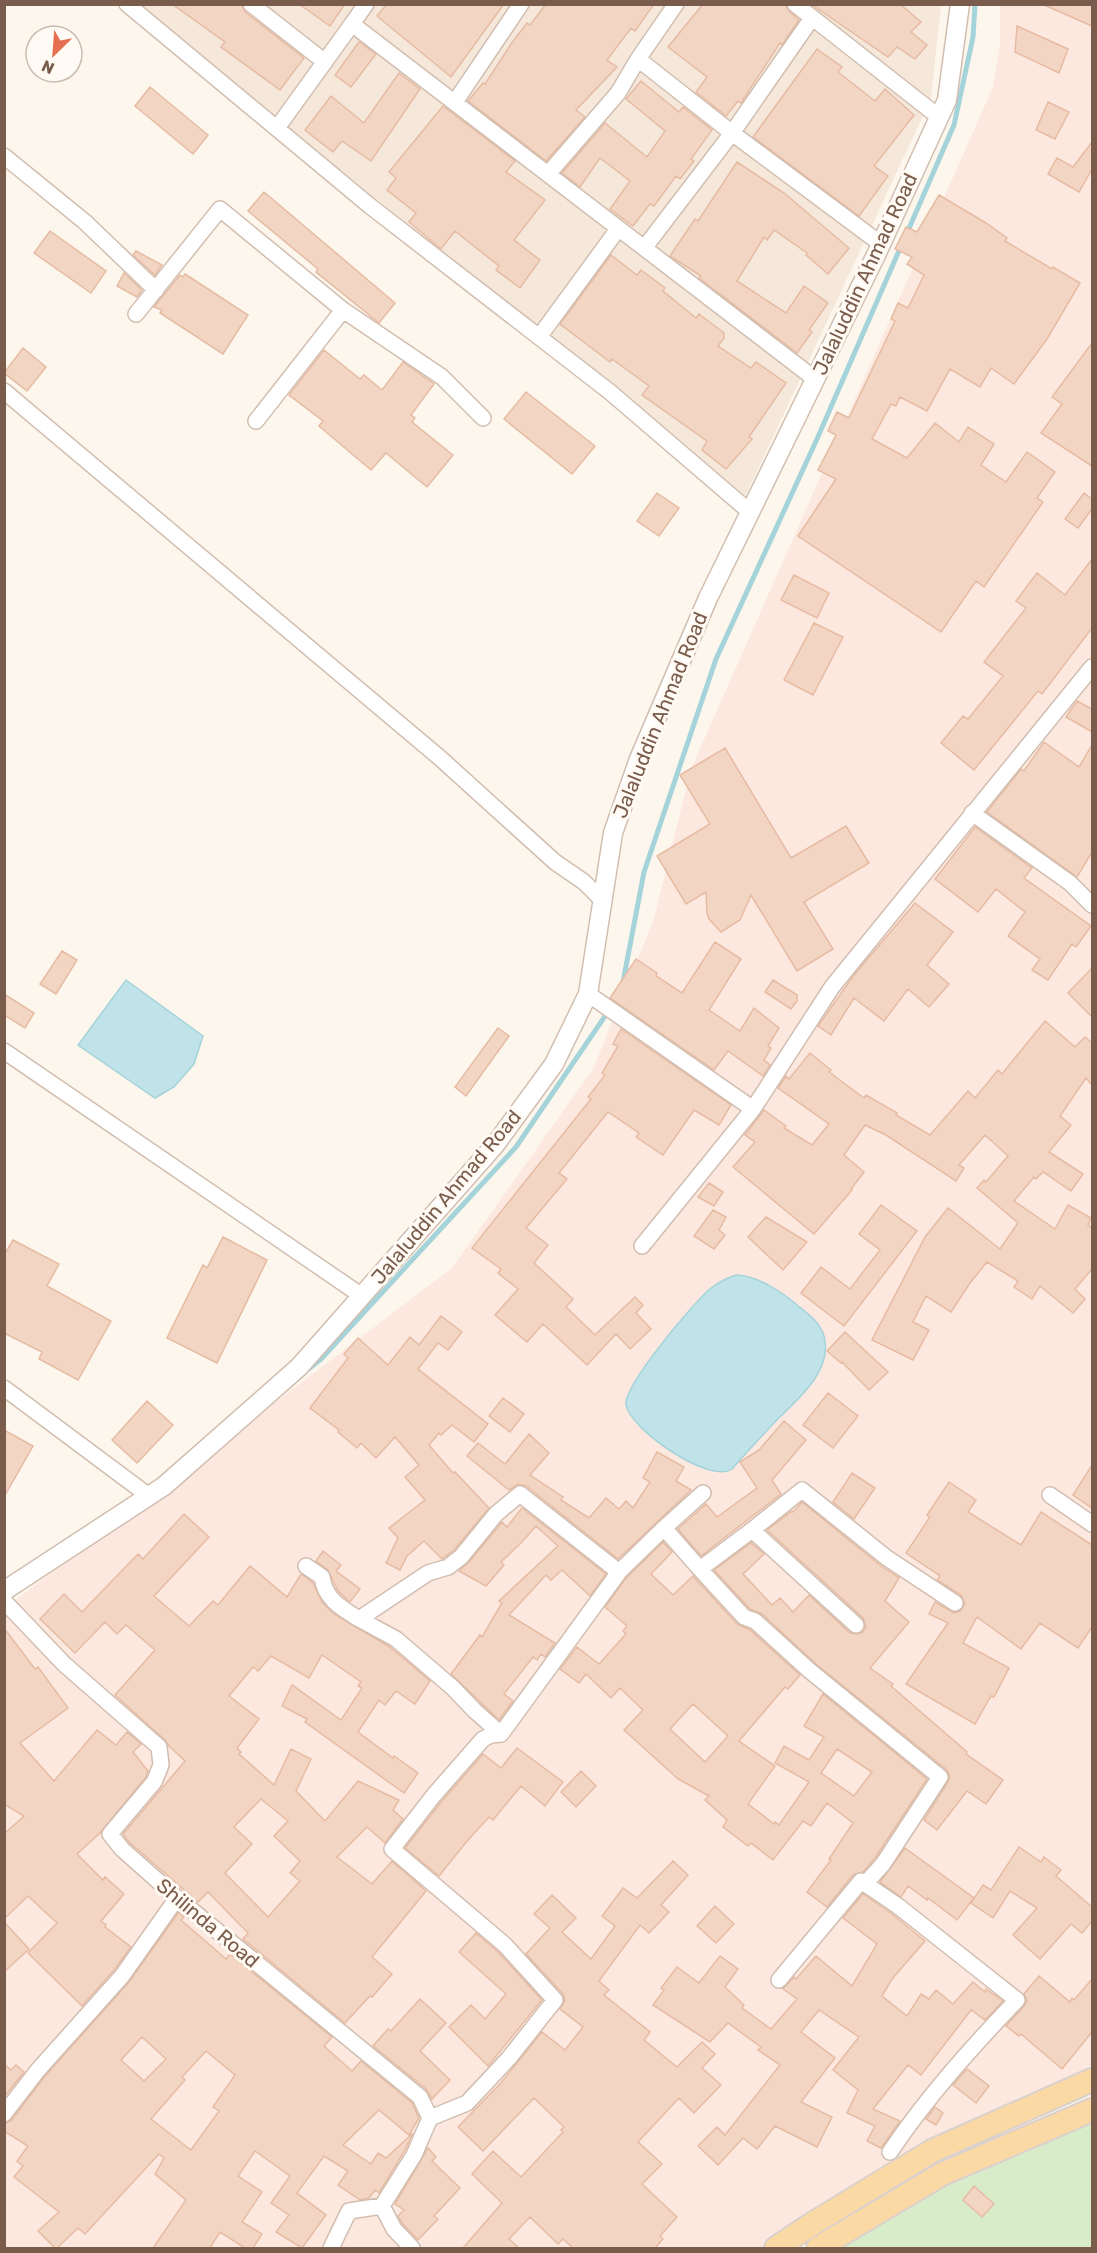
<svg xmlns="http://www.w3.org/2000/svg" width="1097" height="2253" viewBox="0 0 1097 2253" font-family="Rubik,sans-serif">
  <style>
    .residential { fill: #f5e8da }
    .commercial { fill: #fde8e0 }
    .green { fill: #d8ecc9 }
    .water { fill: #bfe3e8; stroke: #a5d3da; stroke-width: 1.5 }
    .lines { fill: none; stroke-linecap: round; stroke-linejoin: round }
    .stream { stroke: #a5d3da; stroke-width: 5 }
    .building { fill: #f3d5c3; stroke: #e6bba3; stroke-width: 1.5; fill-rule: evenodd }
    .minor-casing { stroke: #d1beb0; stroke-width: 18 }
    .tertiary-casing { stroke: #d1beb0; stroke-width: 21 }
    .primary-casing { stroke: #dad1cd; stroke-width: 26 }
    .minor { stroke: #fff; stroke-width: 15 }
    .tertiary { stroke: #fff; stroke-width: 18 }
    .primary { stroke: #fbd9a5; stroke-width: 22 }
    .labels { text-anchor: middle; stroke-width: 6; stroke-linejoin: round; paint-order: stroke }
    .street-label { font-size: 20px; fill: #7a5c4d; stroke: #fffaf3 }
  </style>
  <rect width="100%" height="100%" fill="#fdf6ec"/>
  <path class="residential" d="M139 5H941L931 99 744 499Z"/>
  <path class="commercial" d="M1000 5H1092V2080L849 2188 770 2248H5V1608L452 1268 593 1069 654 919 691 769 993 87 1000 46Z"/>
  <path class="green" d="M1092 2120V2248H835L871 2219Z"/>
  <path class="water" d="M126 980 203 1036 194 1064 174 1087 155 1098 78 1045Z
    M736 1275C756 1275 782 1292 797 1305 808 1314 820 1322 824 1336 834 1372 794 1402 773 1424 759 1439 745 1454 732 1469 710 1485 630 1429 626 1405 623 1386 695 1301 711 1288 719 1282 727 1278 736 1275Z"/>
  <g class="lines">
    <path class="stream" d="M907 233 954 125 973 37 975 4
      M623 982 644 872 716 659 817 439 902 244
      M306 1371 321 1359 516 1147 618 997"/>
  </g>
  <path class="building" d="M172 4H242L245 12 304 58 280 90 221 47 225 42Z
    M299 4H345L330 26Z
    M387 4H504L451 77 377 16Z
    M546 4H654L635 31 631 28 607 60 617 67 576 110 585 117 546 161 468 101 483 83 485 84 511 44 527 23 530 25Z
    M703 4H785L789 11 799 20 782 45 780 43 741 103 738 101 726 116 696 92 707 77 668 47Z
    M811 4H900L921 22 911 32 927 45 915 59 897 47 888 57Z
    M1042 4H1092V26Z
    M1017 26 1068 49 1059 73 1015 52Z
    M359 42 376 54 351 87 335 75Z
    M817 49 842 67 838 72 875 101 885 89 914 115 874 166 888 176 859 216 753 137Z
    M399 73 420 89 371 161 342 141 333 152 305 130 331 96 364 123Z
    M641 81 679 112 683 107 712 130 691 159 694 161 680 179 676 176 654 206 650 204 633 226 610 209 630 181 600 158 580 187 562 173 605 123 647 157 665 131 626 99Z
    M150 87 208 135 193 154 135 106Z
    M1048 102 1069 112 1055 139 1036 130Z
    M443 106 515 161 506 172 545 200 514 240 540 260 520 288 496 270 499 266 455 231 441 249 409 222 416 213 387 190 396 178 389 172Z
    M1092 142V169L1079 192 1048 174 1057 158 1073 167Z
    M737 162 784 193 849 248 828 274 806 255 807 253 774 230 767 240 764 237 737 281 786 313 804 286 828 303 809 330 812 332 797 353 699 278 701 276 670 256 695 219 698 221Z
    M264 192 395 303 379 323 316 272 318 269 248 211Z
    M939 195 986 223 1007 238 1005 241 1052 269 1053 267 1080 283 1047 339 1014 384 991 368 980 387 950 369 927 411 900 397 896 406 891 404 872 439 907 458 935 423 959 442 968 427 994 444 981 465 1006 482 1027 452 1055 472 1037 498 1043 502 984 587 976 581 941 632 798 536 836 479 818 470 836 435 828 431 837 412 849 418 895 321 891 319 898 303 908 308 924 275 907 264 912 257 895 249 906 227 917 232Z
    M50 231 106 271 91 293 34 253Z
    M136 251 162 265 155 275 133 255Z
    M611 255 637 275 641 270 665 288 663 291 696 318 699 314 724 333V338L718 346 751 368 756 362 786 383 749 437 752 439 726 469 702 450 707 441 642 395 649 386 612 359 610 362 560 324Z
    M124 273 142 290 137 297 117 286Z
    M185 274 248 315 223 354 160 313 162 310 154 307 180 275 183 277Z
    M1092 343V466L1041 433 1062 404 1052 397Z
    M23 348 46 367 27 391 4 373Z
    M324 350 360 379 364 375 382 390 403 362 434 384 411 415 415 418 412 422 453 455 427 487 386 453 371 470 319 426 323 421 289 395Z
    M526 392 595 446 572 474 504 419Z
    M657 493 679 508 659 536 637 521Z
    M1084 493 1092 499V509L1078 528 1065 519Z
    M1092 559V628L1042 694 1038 691 974 770 941 743 963 716 968 719 1003 676 984 662 1026 608 1016 601 1037 573 1065 595Z
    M794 575 829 593 817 618 781 600Z
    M814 623 843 637 813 695 784 680Z
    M1077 701 1092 709V732L1066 717Z
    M1044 742 1079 767 1092 745V852L1077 877 987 812 1021 769 1024 771Z
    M725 748 791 858 846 826 869 863 804 902 833 949 797 971 751 895 740 920 721 932 709 919 707 913 706 892 686 904 657 856 710 824 680 775Z
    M975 827 1032 868 1024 878 1091 926 1076 947 1072 944 1048 980 1032 970 1040 959 1008 936 1025 912 996 889 978 912 935 879Z
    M915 903 953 932 927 965 949 984 929 1007 908 989 884 1021 854 998 831 1035 818 1026 854 975Z
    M715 942 741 959 709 1010 740 1031 754 1008 779 1028 768 1046 771 1048 764 1060 770 1065 763 1076 728 1051 714 1070 610 998 636 959 657 973 656 976 682 993Z
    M62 951 77 960 56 994 40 984Z
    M1092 968V1017L1068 993Z
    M773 980 797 995V1001L791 1009 765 992Z
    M4 994 34 1013 25 1028 4 1015Z
    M1045 1021 1075 1047 1085 1037 1092 1043V1085L1086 1078 1060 1116 1071 1125 1049 1152 1083 1174 1071 1191 1043 1172 1036 1179 1034 1177 1014 1201 1055 1229 1068 1205 1091 1218 1088 1225 1092 1228V1269L1075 1289 1085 1299 1073 1313 1040 1286 1032 1299 1014 1287 1018 1281 987 1262 970 1283 951 1312 926 1296 913 1322 929 1330 913 1360 872 1340 925 1237 948 1208 1000 1249 1018 1223 977 1188 984 1180 986 1182 1008 1156 985 1135 959 1165 964 1168 956 1181 886 1135 865 1125 844 1155 864 1172 851 1189 852 1190 814 1234 733 1167 755 1142 745 1135 764 1110 786 1126 784 1128 812 1145 829 1124 778 1088 786 1076 789 1079 810 1053 831 1070 829 1072 864 1098 866 1095 897 1113 896 1115 930 1135 968 1091 975 1098 998 1070 1002 1074Z
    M498 1028 509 1036 466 1096 455 1087Z
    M621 1029 731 1105 719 1125 694 1110 663 1155 636 1137 639 1133 608 1112 559 1173 567 1179 526 1228 548 1245 534 1263 573 1299 566 1307 595 1335 635 1297 643 1305 636 1313 651 1329 630 1349 616 1334 587 1365 543 1324 527 1342 495 1315 518 1289 498 1273 501 1269 472 1248 591 1099 588 1097 605 1075 602 1073 618 1046 613 1044Z
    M709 1183 723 1192 714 1206 698 1197Z
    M881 1205 917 1231 844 1326 801 1293 821 1267 850 1289 880 1250 859 1234Z
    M713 1210 726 1217 719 1230 725 1235 714 1249 694 1236Z
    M766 1217 807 1242 783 1270 748 1237Z
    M223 1237 267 1260 217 1363 167 1338 203 1265 207 1268Z
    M13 1240 59 1264 47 1286 111 1321 78 1380 39 1359 42 1352 4 1333V1255Z
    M441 1316 462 1332 448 1350 438 1343 418 1369 488 1424 474 1442 452 1425 441 1435 439 1433 429 1445 453 1473 455 1472 489 1508 454 1550 443 1558 442 1559 424 1541 407 1556 400 1570 386 1563 398 1538 389 1528 425 1500 405 1477 419 1465 395 1437 376 1458 361 1443 357 1448 338 1432 339 1430 310 1408 348 1358 344 1354 358 1338 388 1365 410 1337 419 1345Z
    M845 1332 888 1372 869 1390 842 1362 841 1363 827 1351Z
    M828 1393 858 1416 833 1448 803 1425Z
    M503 1398 524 1414 510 1432 489 1416Z
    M147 1401 173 1425 137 1463 112 1440Z
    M784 1421 806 1440 772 1480 781 1494 701 1556 678 1529 706 1504 717 1517 757 1488 740 1462 759 1450Z
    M4 1430 33 1446 4 1497Z
    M529 1434 549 1453 530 1475 563 1497 561 1500 589 1518 606 1498 619 1509 626 1501 633 1508 650 1482 643 1478 657 1452 684 1467 676 1481 691 1490 618 1559 526 1486 518 1484 509 1490 467 1456 478 1443 505 1464Z
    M1092 1465V1508L1073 1495Z
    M852 1473 875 1488 854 1519 833 1502Z
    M949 1482 976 1500 968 1512 1021 1545 1041 1512 1092 1545V1627L1078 1648 1040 1623 1021 1649 977 1617 963 1643 1009 1668 994 1697 991 1696 975 1724 906 1684 948 1623 929 1614 935 1602 954 1613 960 1611 965 1604 961 1595 937 1580 940 1576 906 1553 930 1517 927 1515Z
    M802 1502 881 1566 899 1578 885 1601 909 1622 870 1668 893 1684 891 1686 967 1752 966 1754 1003 1780 986 1804 967 1791 937 1830 924 1820 948 1782 950 1777 947 1770 816 1664 762 1614 750 1609 714 1570 751 1543 764 1554 743 1574 772 1605 780 1598 793 1612 809 1595 850 1633 858 1634 863 1632 866 1627 863 1618 767 1530 792 1511 793 1512Z
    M522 1508 606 1574 590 1596 562 1570 551 1580 546 1575 509 1615 555 1643 545 1657 541 1654 537 1660 533 1657 504 1694 513 1701 499 1720 451 1674 480 1635 482 1637 502 1603 499 1601 558 1546 536 1526 522 1542 501 1562 504 1565 486 1586 459 1571 468 1563 502 1522 507 1527Z
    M184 1514 209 1537 154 1596 189 1626 213 1601 218 1605 250 1566 287 1597 301 1574 313 1583 322 1602 334 1614 390 1647 430 1681 415 1704 396 1691 385 1705 379 1700 358 1732 393 1758 394 1756 418 1773 404 1793 305 1722 307 1719 282 1706 292 1685 341 1720 362 1688 358 1686 361 1682 322 1655 309 1678 271 1656 258 1671 253 1667 229 1696 259 1719 237 1748 241 1752 239 1754 274 1785 291 1749 311 1759 296 1791 325 1821 358 1781 399 1800 393 1810 403 1819 385 1843 367 1827 337 1857 372 1884 392 1861 426 1891 372 1957 392 1974 372 1997 370 1996 345 2023 243 1939 248 1933 208 1892 198 1902 129 1842 123 1834 185 1761 169 1746 165 1740 115 1695 155 1650 126 1625 117 1634 105 1622 75 1653 40 1619 64 1594 82 1612 138 1554 143 1559ZM261 1799 288 1821 274 1836 300 1861 290 1873 300 1881 268 1917 225 1873 252 1844 234 1827Z
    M663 1542 672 1552 651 1574 673 1595 693 1576 737 1624 750 1630 800 1675 788 1689 785 1687 739 1741 775 1766 748 1804 774 1824 775 1822 779 1825 809 1782 775 1763 784 1746 809 1760 824 1737 804 1726 823 1694 927 1779 875 1858 863 1872 853 1875 827 1907 807 1892 831 1860 829 1859 853 1823 827 1803 811 1826 803 1821 773 1860 751 1843 748 1846 723 1827 727 1820 705 1800 709 1796 678 1779 624 1730 643 1710 620 1688 611 1698 586 1674 579 1683 560 1669 577 1647 599 1664 626 1634 623 1631 627 1626 605 1607 626 1578ZM693 1704 728 1736 705 1762 670 1729ZM837 1749 872 1772 854 1796 821 1773Z
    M323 1551 341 1565 336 1571 360 1589 350 1602 338 1591 328 1570 316 1561Z
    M4 1628 35 1669 38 1667 68 1708 20 1743 54 1781 97 1730 116 1745 127 1732 141 1744 133 1752 148 1771 146 1777 100 1833 77 1854 103 1880 105 1877 124 1894 101 1921 106 1925 105 1927 131 1947 114 1970 82 2006 28 1953 57 1923 28 1896 4 1919V1834L24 1816 4 1804Z
    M517 1748 563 1782 545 1806 521 1786 493 1820 489 1817 468 1840 439 1876 405 1848 442 1801 483 1754 501 1768Z
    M581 1771 596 1786 576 1807 561 1792Z
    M1019 1847 1041 1862 1044 1857 1061 1870 1056 1876 1092 1907V1921L1082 1933 1071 1924 1040 1959 1013 1935 1037 1908 1010 1891 993 1918 971 1903 983 1885 991 1890Z
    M905 1848 974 1898 957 1920 928 1898 927 1900 908 1886 901 1897 880 1882Z
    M673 1861 688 1875 661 1905 669 1912 649 1933 640 1925 599 1981 609 1990 604 1995 650 2032 644 2040 677 2067 702 2042 715 2054 702 2068 721 2085 694 2113 679 2098 638 2142 662 2164 642 2184 677 2217 660 2236 663 2239 655 2248H573L563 2239 558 2244 530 2217 509 2239 519 2248H463L502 2203 472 2174 493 2151 521 2177 563 2132 561 2130 564 2127 534 2098 483 2151 458 2127 500 2084 542 2032 565 2050 583 2027 560 2009 565 2001 563 1994 526 1954 550 1928 534 1914 552 1895 576 1918 562 1932 591 1959 615 1926 602 1916 623 1888 637 1898Z
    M863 1894 892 1914 925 1941 892 1979 882 1996 907 2016 921 1994 929 1999 936 1990 953 2004 973 1982 985 1992 986 1989 1003 2001 985 2020 971 2010 921 2075 908 2065 873 2109 900 2121 881 2148 867 2141 875 2126 847 2113 858 2090 833 2070 859 2037 819 2010 801 2032 835 2058 801 2102 832 2117 817 2147 775 2126 757 2149 743 2138 718 2165 698 2146 717 2127 725 2135 780 2065 758 2050 761 2047 728 2023 710 2042 653 2005 664 1990 661 1988 677 1967 699 1983 720 1956 738 1969 725 1987 744 2005 742 2008 771 2029 797 1999 783 1989 794 1977 796 1979 816 1956 852 1986 877 1944 843 1918Z
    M715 1906 734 1924 716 1943 697 1926Z
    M179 1912 184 1917 181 1920 226 1959 230 1954 332 2037 324 2046 352 2071 361 2061 412 2103 419 2118 409 2135 379 2110 343 2145 371 2164 378 2153 386 2158 413 2133 405 2150 379 2193 375 2190 369 2198 360 2200 338 2185 348 2171 324 2156 297 2193 326 2215 302 2248 276 2232 289 2215 271 2203 290 2176 255 2151 238 2176 262 2192 242 2222 262 2234 253 2248H245L220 2232 210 2248H153L186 2200 155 2174 164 2158 159 2154 85 2234 78 2228 57 2248H55L38 2231 59 2212 14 2177 23 2166 17 2161 28 2146 4 2131V2124L12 2120 45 2076 129 1982ZM142 2037 166 2059 144 2081 121 2060ZM206 2051 235 2075 213 2107 219 2111 191 2150 151 2119 185 2080 182 2077Z
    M4 1922 29 1949 4 1972Z
    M476 1933 498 1952 542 2000 488 2066 449 2027 471 2005 485 2019 506 1994 459 1952Z
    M1039 1976 1070 2002 1072 1998 1074 2000 1092 1979V2032L1062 2069 1021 2034 1019 2036 1006 2026 1024 2006 1027 2001 1024 1994Z
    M420 1999 446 2023 420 2051 450 2080 432 2099 426 2089 373 2046 388 2029 391 2031Z
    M4 2064 11 2070 16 2065 24 2072 4 2097Z
    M967 2069 989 2086 976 2103 953 2085Z
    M935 2107 943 2113 936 2125 926 2119Z
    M428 2148 436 2157 432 2161 460 2188 434 2216 438 2219 418 2240 402 2223 398 2216 404 2210 395 2204Z
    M974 2186 994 2204 982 2217 963 2200Z"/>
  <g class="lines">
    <defs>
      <path id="minor" d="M127 4 370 206 610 392 750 512
        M251 4 325 62
        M366 4 352 24 815 379
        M795 4 939 117
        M638 59 732 133 881 244
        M455 102 521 4
        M277 128 352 24
        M4 156 85 222 156 290
        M548 174 618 93 638 59 676 4
        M645 247 732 133 812 18
        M343 310 442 377 483 418
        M136 314 220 209 343 310 256 421
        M539 337 618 229
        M4 391 440 758 555 862 584 882 602 900
        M972 813 1070 883 1092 905
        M588 994 753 1109
        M4 1051 362 1296
        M642 1246 753 1109 832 987 1092 667
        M4 1388 149 1496
        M1050 1495 1092 1524
        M664 1528 703 1493
        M752 1530 700 1569 744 1617 755 1621 810 1671 940 1777 883 1864 865 1884
        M306 1566 322 1577C325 1599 341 1608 359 1619
        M4 1601 64 1664 159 1747 161 1765 154 1782 110 1834 122 1849 177 1898 420 2097 430 2118 414 2155 382 2206 394 2229 412 2248
        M856 1625 752 1530 802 1490 887 1558 955 1603
        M501 1734 475 1711 453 1688 396 1639 359 1619 428 1573 448 1567 461 1557 496 1514 520 1494 619 1572
        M779 1980 861 1881 898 1906 1017 2000C971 2048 927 2097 890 2152
        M4 2114 38 2070 122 1976 177 1898
        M430 2118 467 2103 509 2058 555 2000 505 1945 392 1849 434 1795 483 1739 491 1735 501 1734 619 1572 664 1528 700 1569
        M331 2248 349 2211 382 2206"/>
      <path id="tertiary" d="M4 1591 164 1486 299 1367 495 1145 554 1064 588 994 613 833 639 759 708 598 876 255 947 100 960 4"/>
      <path id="primary" d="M776 2248 812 2224 932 2151 1092 2080
        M818 2248 942 2174 1092 2110"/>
    </defs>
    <use href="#minor" class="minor-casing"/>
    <use href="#tertiary" class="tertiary-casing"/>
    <use href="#primary" class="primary-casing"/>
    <use href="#minor" class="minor"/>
    <use href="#tertiary" class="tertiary"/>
    <use href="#primary" class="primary"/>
  </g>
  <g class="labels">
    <g class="street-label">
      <text transform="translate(865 274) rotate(-65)" y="7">Jalaluddin Ahmad Road</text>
      <text transform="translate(660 715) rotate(-68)" y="7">Jalaluddin Ahmad Road</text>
      <text transform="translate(446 1197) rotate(-50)" y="7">Jalaluddin Ahmad Road</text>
      <text transform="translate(208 1923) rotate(40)" y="7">Shilinda Road</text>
    </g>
  </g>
  <rect width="1097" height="2253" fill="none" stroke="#7a5c4d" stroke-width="12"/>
  <g transform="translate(54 54) rotate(205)"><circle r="28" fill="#fffaf3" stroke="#cabbb1" stroke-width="1.5"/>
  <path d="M0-4.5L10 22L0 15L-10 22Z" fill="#e76f51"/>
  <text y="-9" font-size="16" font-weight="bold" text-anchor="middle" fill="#7a5c4d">N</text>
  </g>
</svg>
